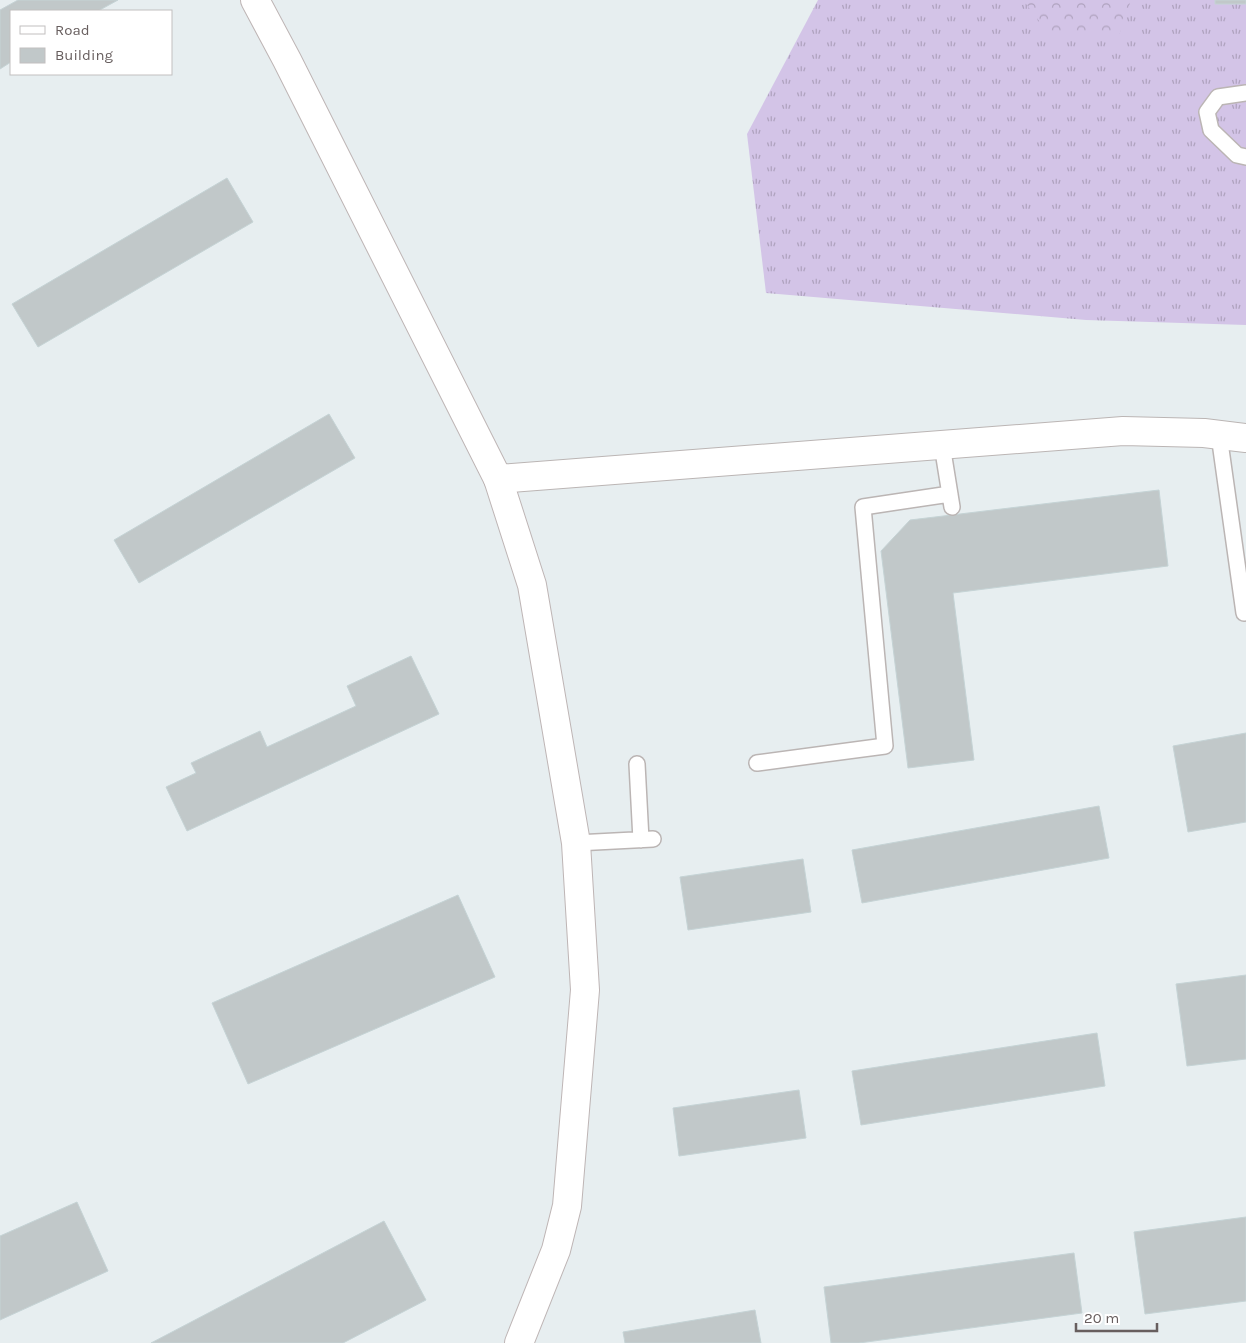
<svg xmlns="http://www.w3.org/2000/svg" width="1246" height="1343" viewBox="0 0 1246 1343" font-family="Karla,sans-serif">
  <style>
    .grass { fill: url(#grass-tufts) }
    .forest { fill: url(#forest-crowns) }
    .building { fill: #c1c8c9; stroke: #c5d3d5 }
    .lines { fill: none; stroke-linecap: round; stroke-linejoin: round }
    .lane-casing { stroke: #bbb5b4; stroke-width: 18 }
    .street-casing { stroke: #bbb5b4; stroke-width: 30 }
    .secondary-casing { stroke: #beb5b5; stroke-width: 30 }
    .lane { stroke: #fff; stroke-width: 15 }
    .street { stroke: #fff; stroke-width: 28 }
    .secondary { stroke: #fff; stroke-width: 28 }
  </style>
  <defs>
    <pattern id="grass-tufts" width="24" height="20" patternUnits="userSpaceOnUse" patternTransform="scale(1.25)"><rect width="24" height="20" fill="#d3c4e7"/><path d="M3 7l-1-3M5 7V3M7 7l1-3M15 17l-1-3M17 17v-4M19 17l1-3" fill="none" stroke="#afa2be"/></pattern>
    <pattern id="forest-crowns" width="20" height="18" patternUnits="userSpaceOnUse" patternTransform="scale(1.25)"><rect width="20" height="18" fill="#d3c4e7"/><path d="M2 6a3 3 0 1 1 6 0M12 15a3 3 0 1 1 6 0" fill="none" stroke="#afa2be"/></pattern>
  </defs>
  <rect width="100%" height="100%" fill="#e7eef0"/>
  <path class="grass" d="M818 0H1246V325L1086 320 766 293 747 134Z"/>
  <path class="forest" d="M1023 0H1131L1119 36 1049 34Z"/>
  <path class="building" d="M18 0H118L98 11H11V62L0 69V10Z
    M1215 0H1246V4H1215Z
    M227 178 253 222 38 347 12 304Z
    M329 414 355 458 139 583 114 540Z
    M1159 490 1168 566 953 593 974 760 908 768 881 551 910 520Z
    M411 656 439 714 187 831 166 787 196 773 191 763 260 731 267 747 356 706 347 686Z
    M1246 733V822L1188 832 1173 746Z
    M1099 806 1109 858 862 903 852 850Z
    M803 859 811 912 688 930 680 877Z
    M458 895 495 977 248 1084 212 1003Z
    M1246 975V1059L1187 1066 1176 984Z
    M1097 1033 1105 1086 861 1125 852 1071Z
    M799 1090 806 1138 679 1156 673 1108Z
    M77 1202 108 1271 0 1320V1236Z
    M1246 1217V1301L1145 1314 1134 1232Z
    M384 1221 426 1300 343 1343H151Z
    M1074 1253 1082 1313 859 1343H831L824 1287Z
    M755 1310 761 1343H625L623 1332Z"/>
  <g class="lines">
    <defs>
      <path id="lane" d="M1246 93 1218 97 1207 112 1211 130 1237 155 1246 157
        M1219 435 1244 613
        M942 445 952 507
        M757 763 885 746 863 507 950 494
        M637 764 641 840
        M576 843 653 839"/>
      <path id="street" d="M498 479 1123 431 1204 433 1246 438"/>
      <path id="secondary" d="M255 0 287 60 498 479 532 585 576 843 585 990 567 1206 556 1250 519 1343"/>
    </defs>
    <use href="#lane" class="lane-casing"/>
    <use href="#street" class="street-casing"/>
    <use href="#secondary" class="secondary-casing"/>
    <use href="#lane" class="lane"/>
    <use href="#street" class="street"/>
    <use href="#secondary" class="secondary"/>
  </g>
  <rect x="10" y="10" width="162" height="65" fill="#ffffff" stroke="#c2bfbf"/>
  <rect x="20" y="26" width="25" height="8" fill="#ffffff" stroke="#c2bfbf"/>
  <text x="55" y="35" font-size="15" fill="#675e5e">Road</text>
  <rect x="20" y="48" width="25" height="15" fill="#c1c8c9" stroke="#c2bfbf"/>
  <text x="55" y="60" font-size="15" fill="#675e5e">Building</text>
  <path d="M1076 1323v8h81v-8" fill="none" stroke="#675e5e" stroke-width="2.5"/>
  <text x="1084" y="1323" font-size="15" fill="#675e5e" stroke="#ffffff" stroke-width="4" paint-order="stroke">20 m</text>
</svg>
